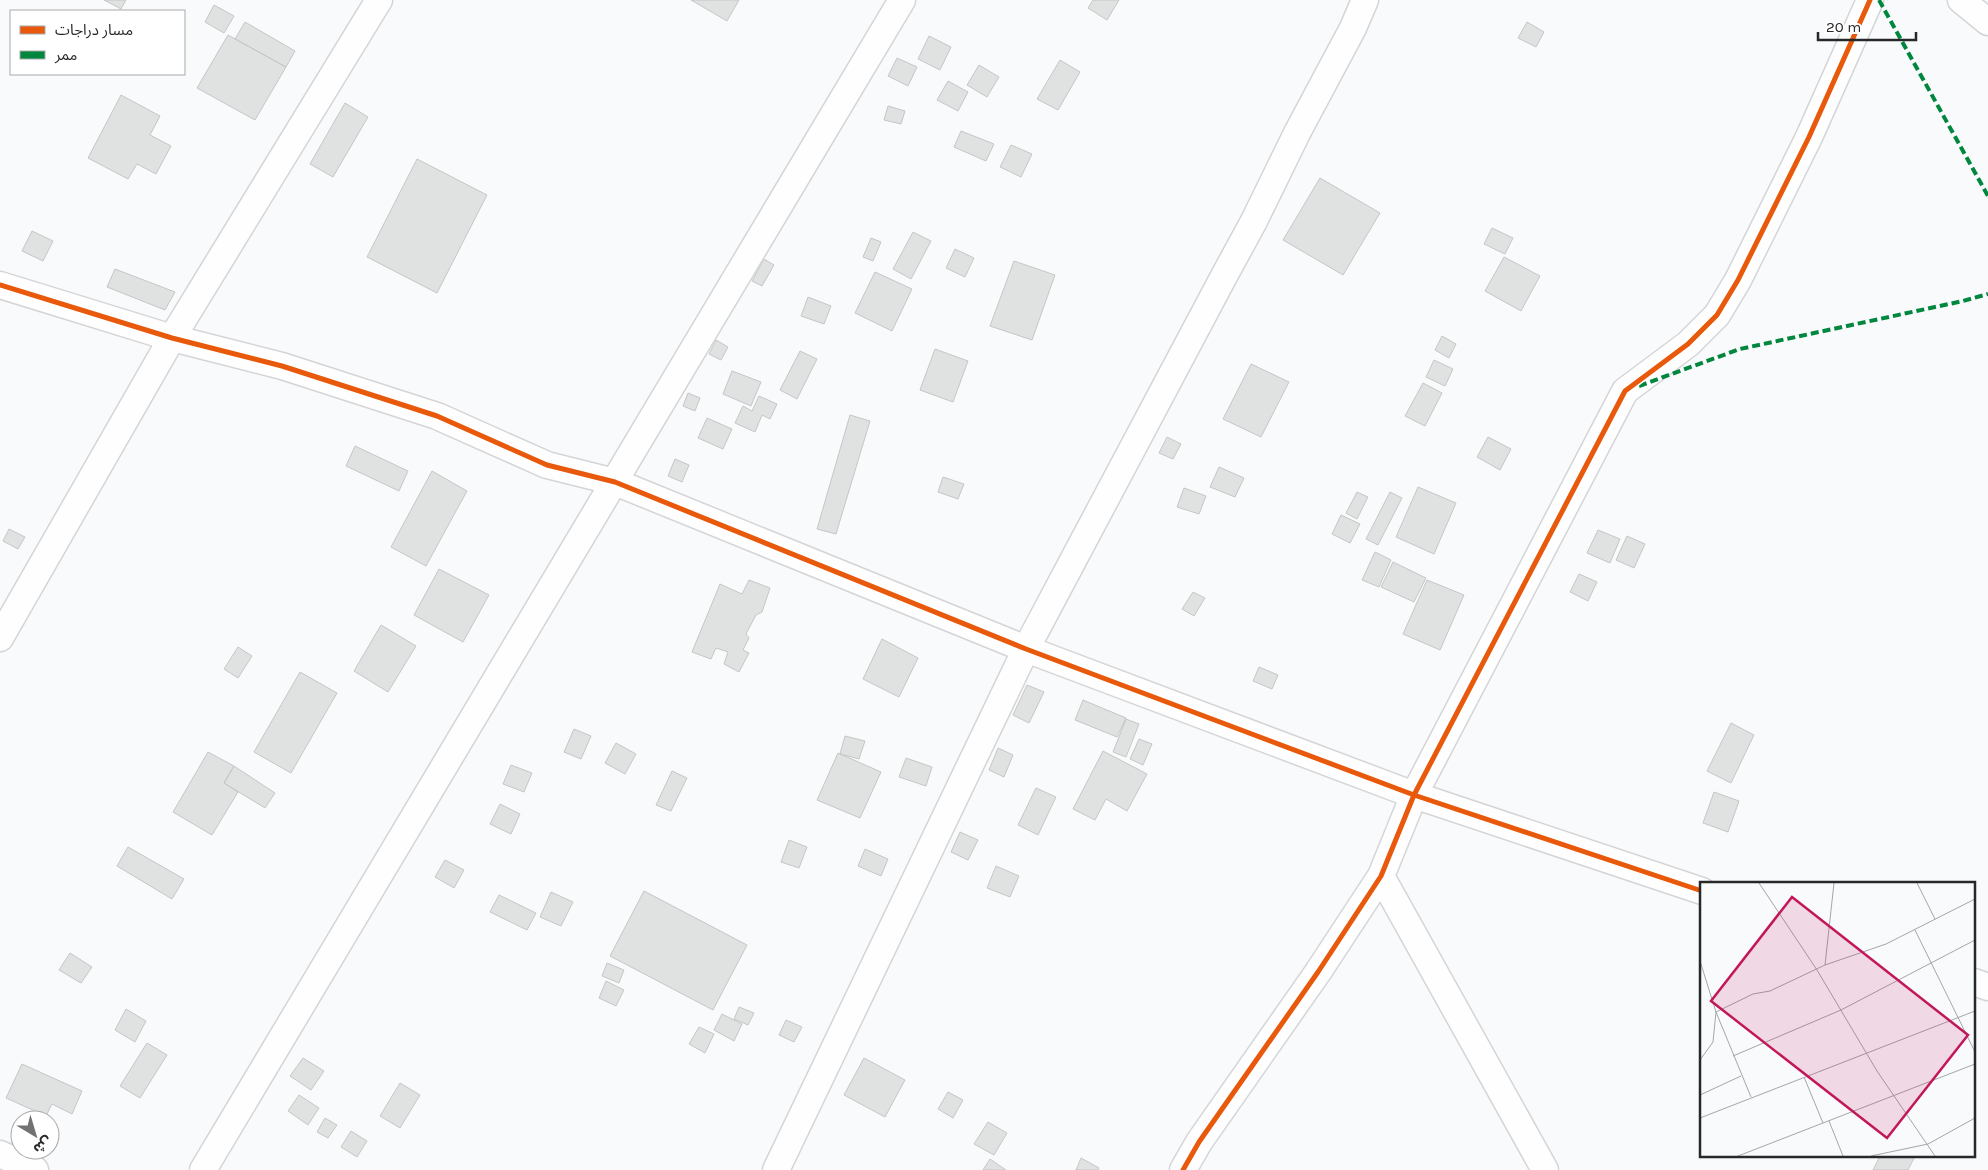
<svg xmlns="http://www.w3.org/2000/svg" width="1988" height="1170" viewBox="0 0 1988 1170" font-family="Karla,'Noto Sans Arabic',sans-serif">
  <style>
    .building { fill: #e0e1e1; stroke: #c5c6c6 }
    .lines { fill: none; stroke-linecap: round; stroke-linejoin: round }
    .minor-casing { stroke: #d4d5d7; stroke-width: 29 }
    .minor { stroke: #fefeff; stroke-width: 26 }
    .quiet { stroke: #00873e; stroke-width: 4; stroke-dasharray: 8 4; stroke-linecap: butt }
    .cycleway-casing { stroke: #fff; stroke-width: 8 }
    .cycleway { stroke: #e8590c; stroke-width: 5 }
    .inset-road { fill: none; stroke: #a4a6a8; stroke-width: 1 }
    .view { fill: #c2185b; fill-opacity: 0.15; stroke: #c2185b; stroke-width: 2.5 }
    .inset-edge { fill: none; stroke: #272829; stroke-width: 2.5 }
  </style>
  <rect width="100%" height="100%" fill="#f8fafc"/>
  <path class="building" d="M104 0H126L121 9Z
    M691 0H739L727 21Z
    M1093 0H1119L1107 20 1088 8Z
    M214 5 234 16 224 33 205 22Z
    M245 22 295 51 286 67 235 39Z
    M1527 22 1544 32 1536 47 1518 38Z
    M228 35 286 67 255 120 197 88Z
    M929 36 951 47 940 70 918 59Z
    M897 58 917 67 908 86 888 76Z
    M1060 60 1080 72 1058 110 1037 99Z
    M979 65 999 77 987 97 967 85Z
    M948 81 968 92 958 111 937 100Z
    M121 95 160 116 150 135 171 146 156 174 137 164 128 179 88 158Z
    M345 103 368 117 333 177 310 164Z
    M888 106 905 111 901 124 884 120Z
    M961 131 994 144 986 161 954 147Z
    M1011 145 1032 154 1021 177 1000 167Z
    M417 159 487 195 437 293 367 257Z
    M1320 178 1380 213 1343 275 1283 240Z
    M1492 228 1513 238 1505 254 1484 244Z
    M32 231 53 241 43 261 22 251Z
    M913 232 931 241 911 279 893 269Z
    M871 238 881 242 873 261 863 257Z
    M955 249 974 258 965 277 946 268Z
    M1504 257 1540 276 1521 311 1485 291Z
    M764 259 774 265 762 286 752 281Z
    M1014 261 1055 275 1032 340 990 326Z
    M115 269 175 292 165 310 107 287Z
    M875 272 912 289 892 331 855 313Z
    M808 297 831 306 824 324 801 316Z
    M1442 336 1456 344 1449 358 1435 350Z
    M716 340 728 347 721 360 709 354Z
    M935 349 968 361 953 402 920 390Z
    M800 351 817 359 797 399 780 390Z
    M1434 360 1453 369 1445 386 1426 377Z
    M1251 364 1289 382 1261 437 1223 419Z
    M732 371 761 382 751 406 723 394Z
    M1423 383 1442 393 1425 426 1405 416Z
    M688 393 700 398 695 411 683 406Z
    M759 396 777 404 770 419 762 415 755 432 735 423 743 406 752 411Z
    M850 415 870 421 836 534 817 529Z
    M707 418 732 429 723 449 698 438Z
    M1167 437 1181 444 1173 459 1159 453Z
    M1488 437 1511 449 1500 470 1477 457Z
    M355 446 408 471 399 491 346 466Z
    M675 459 689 465 682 482 668 476Z
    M1219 467 1244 478 1235 497 1210 487Z
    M432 471 467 491 426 566 391 547Z
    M943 477 964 484 958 499 938 492Z
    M1418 487 1456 503 1434 554 1396 537Z
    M1184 488 1206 496 1199 514 1177 507Z
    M1357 492 1368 497 1357 519 1346 513Z
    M1390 492 1402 498 1378 545 1366 539Z
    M1341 515 1360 524 1350 543 1332 534Z
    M9 529 25 537 18 549 3 541Z
    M1598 530 1620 539 1610 563 1587 553Z
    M1627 536 1645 544 1634 568 1616 560Z
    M1375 552 1391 560 1379 587 1362 580Z
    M1393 562 1426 578 1414 602 1381 587Z
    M439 569 489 595 463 642 414 615Z
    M1579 574 1597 582 1588 601 1570 592Z
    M749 580 770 588 762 612 756 615 746 634 749 638 743 650 749 653 739 672 724 664 728 652 716 648 711 659 692 652 720 584 742 594Z
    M1427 580 1464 595 1440 650 1403 634Z
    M1193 592 1205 598 1194 616 1182 609Z
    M381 625 416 646 388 692 354 671Z
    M882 639 918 658 899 697 863 679Z
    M238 647 252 656 238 678 224 669Z
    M1259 667 1278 675 1272 689 1253 681Z
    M300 672 337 693 291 773 254 752Z
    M1027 685 1044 692 1029 723 1013 715Z
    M1083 700 1126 718 1117 737 1075 720Z
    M1126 719 1139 724 1126 757 1113 752Z
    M1731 723 1754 735 1731 783 1707 771Z
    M574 729 591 736 581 759 564 752Z
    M845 736 865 741 859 759 840 754Z
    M1139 739 1152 744 1143 765 1130 759Z
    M616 743 636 754 625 774 605 763Z
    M998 748 1013 755 1004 777 989 770Z
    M1103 751 1147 774 1127 811 1106 799 1095 820 1073 809Z
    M208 752 234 766 224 783 238 792 212 835 173 812Z
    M838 753 881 772 860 818 817 800Z
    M906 758 932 767 926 786 899 777Z
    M511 765 532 773 524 792 503 784Z
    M234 766 275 793 265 808 224 783Z
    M672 771 687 778 671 811 656 805Z
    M1036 788 1056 797 1038 835 1018 825Z
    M1714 792 1739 801 1728 832 1703 823Z
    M500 804 520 814 511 834 490 824Z
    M960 832 978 840 968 860 951 852Z
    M789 840 807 847 799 868 781 862Z
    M128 847 184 879 172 899 117 866Z
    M865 849 888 859 881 876 858 866Z
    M445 860 464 870 454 888 435 877Z
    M996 866 1019 876 1010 897 987 888Z
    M644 891 747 945 713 1010 610 956Z
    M551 892 573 902 561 926 540 917Z
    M499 895 536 913 527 930 490 912Z
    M70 953 92 967 81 983 59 970Z
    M607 963 624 970 619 983 602 976Z
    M606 981 624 990 616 1006 599 998Z
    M739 1007 754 1013 748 1025 734 1019Z
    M126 1009 146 1021 135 1042 115 1030Z
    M722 1014 742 1024 734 1041 714 1030Z
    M786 1020 802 1027 794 1042 779 1035Z
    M699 1027 714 1034 705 1053 689 1044Z
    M147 1043 167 1055 140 1098 120 1086Z
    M303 1058 324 1071 311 1090 290 1076Z
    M864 1058 905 1080 885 1117 844 1095Z
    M22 1064 82 1091 72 1114 52 1104 46 1116 6 1098Z
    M400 1083 420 1095 400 1128 380 1116Z
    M948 1092 963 1100 953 1118 938 1109Z
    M299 1095 319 1108 308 1125 288 1111Z
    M325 1118 337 1125 328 1138 317 1132Z
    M988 1122 1007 1133 994 1155 974 1144Z
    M351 1131 367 1141 357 1157 341 1147Z
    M1880 1156H1915L1908 1170H1873Z
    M1081 1158 1099 1168 1098 1170H1076Z
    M990 1159 1006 1170H983Z"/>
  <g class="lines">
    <defs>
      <path id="minor" d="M1961 0 1988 22
        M0 285 172 338 282 366 437 416 547 465 615 482 1026 649 1414 795 1702 891
        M0 638 172 338 379 0
        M1381 876 1545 1170
        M1974 982 1988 987
        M0 1154 35 1170
        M203 1170 902 0
        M776 1170 1026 649 1223 278 1254 221 1297 133 1353 28 1365 0
        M1183 1170 1199 1142 1318 972 1381 876 1414 795 1625 391 1688 344 1717 315 1738 280 1809 137 1870 0"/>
    </defs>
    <use href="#minor" class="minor-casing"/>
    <use href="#minor" class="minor"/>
    <path class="quiet" d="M1879 0 1988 196
      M1639 386 1740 349 1963 301 1988 294"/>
    <defs>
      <path id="cycleway" d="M0 285 172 338 282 366 437 416 547 465 615 482 1026 649 1414 795 1702 891
        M1183 1170 1199 1142 1318 972 1381 876 1414 795 1625 391 1688 344 1717 315 1738 280 1809 137 1870 0"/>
    </defs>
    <use href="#cycleway" class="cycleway-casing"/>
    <use href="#cycleway" class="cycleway"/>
  </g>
  <g transform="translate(1700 882)">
    <rect width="275" height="275" fill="#f8fafc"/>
    <path class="inset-road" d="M59 1 117 88 177 189 235 274M217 1 235 37M215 48 275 170M0 79 16 130 51 215M125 83 134 1M33 174 141 128 275 58M0 178 13 160 16 130 53 112 70 109 125 83 186 62 275 17M104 195 123 241M0 213 41 194M0 236 275 129M129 239 143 274M38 274 275 182M171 274 228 262 275 236"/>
    <path class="view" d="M92 15 268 153 187 256 11 119Z"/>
    <rect width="275" height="275" class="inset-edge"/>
  </g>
  <rect x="10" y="10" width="175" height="65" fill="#ffffff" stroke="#a9a9a9"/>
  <rect x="20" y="26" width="25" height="8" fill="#e8590c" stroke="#a9a9a9"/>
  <text x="55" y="35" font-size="15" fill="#272829">مسار دراجات</text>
  <rect x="20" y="51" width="25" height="8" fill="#00873e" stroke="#a9a9a9"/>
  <text x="55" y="60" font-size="15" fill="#272829">ممر</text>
  <g transform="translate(35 1135) rotate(142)"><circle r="24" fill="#ffffff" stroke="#a9a9a9"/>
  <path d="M0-4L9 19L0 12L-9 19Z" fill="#707273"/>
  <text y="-8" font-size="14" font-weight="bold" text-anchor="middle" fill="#272829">ش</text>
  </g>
  <path d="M1818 32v8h98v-8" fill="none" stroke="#272829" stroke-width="2.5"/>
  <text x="1826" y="32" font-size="15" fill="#272829" stroke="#ffffff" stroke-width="4" paint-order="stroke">20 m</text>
</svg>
